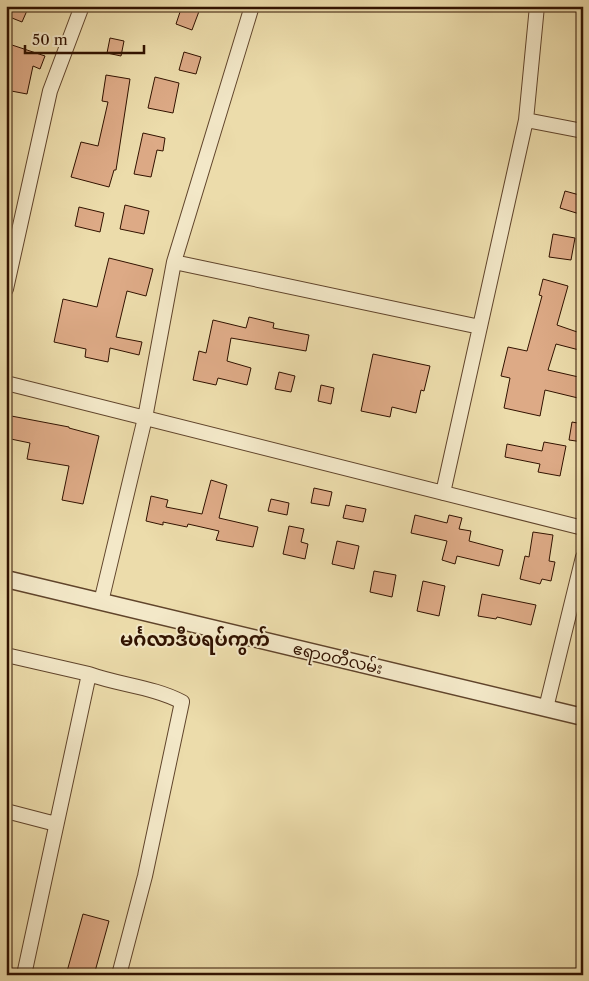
<svg xmlns="http://www.w3.org/2000/svg" width="589" height="981" viewBox="0 0 589 981" font-family="'Libre Caslon Text','Noto Sans Myanmar',serif">
  <style>
    .building { fill: #ddaa86; stroke: #311200 }
    .lines { fill: none; stroke-linecap: round; stroke-linejoin: round }
    .minor-casing { stroke: #60442b; stroke-width: 16 }
    .tertiary-casing { stroke: #60442b; stroke-width: 19 }
    .minor { stroke: #f3e8c8; stroke-width: 14 }
    .tertiary { stroke: #f3e8c8; stroke-width: 16 }
    .labels { text-anchor: middle; stroke-width: 4; stroke-linejoin: round; paint-order: stroke }
    .street-label { font-size: 16px; fill: #311200; stroke: #f3e8c8 }
    .quarter-label { font-size: 19px; font-weight: bold; fill: #311200; stroke: #f3e8c8 }
  </style>
  <rect width="100%" height="100%" fill="#ecdcab"/>
  <filter id="stains"><feTurbulence type="fractalNoise" baseFrequency=".004" numOctaves="4"/><feColorMatrix values="0 0 0 0 .2 0 0 0 0 .09 0 0 0 0 .02 0 0 0 .5 -.17"/></filter>
  <radialGradient id="worn" r=".72"><stop offset=".6" stop-color="#630" stop-opacity="0"/><stop offset="1" stop-color="#630" stop-opacity=".3"/></radialGradient>
  <path class="building" d="M11 6H29L22 22 7 16Z
    M182 6H201L192 30 176 24Z
    M110 38 124 41 121 56 107 53Z
    M6 43 45 56 40 69 33 66 27 94 6 90Z
    M184 52 201 57 196 74 179 70Z
    M106 75 130 79 116 170H114L109 187 71 177 81 142 98 146 108 102 102 101Z
    M155 77 179 83 173 113 148 108Z
    M143 133 165 138 163 151 157 150 151 177 134 174Z
    M565 191 583 196V215L560 208Z
    M125 205 149 211 144 234 120 229Z
    M79 207 104 213 100 232 75 226Z
    M553 234 575 238 571 260 549 257Z
    M109 258 153 269 146 296 127 291 116 337 142 342 139 355 110 348 108 362 85 357 86 349 54 342 63 299 97 307Z
    M543 279 568 286 557 325 583 334V351L556 344 548 370 583 378 578 398 545 390 540 416 504 408 510 378 501 376 508 347 527 351 542 296 539 295Z
    M249 317 274 323 273 328 309 335 306 351 231 338 227 361 251 368 247 385 218 378 216 385 193 380 199 351 206 353 213 320 246 328Z
    M373 354 430 366 424 391 421 390 416 413 392 407 390 417 361 411Z
    M279 372 295 376 291 392 275 389Z
    M321 385 334 388 331 404 318 401Z
    M6 415 69 427V428L99 436 83 504 62 500 69 466 27 459 30 443 6 438Z
    M572 422 583 424V442L569 440Z
    M544 442 566 446 560 476 538 472 540 464 505 457 507 444 542 451Z
    M211 480 227 485 219 518 258 527 253 547 216 540 219 531 188 524 187 527 163 522V525L146 521 151 496 168 500 166 507 202 514Z
    M314 488 332 492 329 506 311 503Z
    M271 499 289 503 287 515 268 511Z
    M346 505 366 509 363 522 343 518Z
    M415 515 447 523 449 515 462 518 459 529 471 531 469 541 503 550 499 566 457 556 455 564 442 560 447 541 411 533Z
    M289 526 304 529 301 542 308 544 305 559 283 554Z
    M533 532 553 535 549 561 555 562 551 581 542 579 540 584 520 579 525 556 529 557Z
    M337 541 359 546 354 569 332 564Z
    M374 571 396 575 392 597 370 592Z
    M423 581 445 586 439 616 417 611Z
    M482 594 536 605 531 625 497 617 496 619 478 616Z
    M83 914 109 921 94 975H66Z"/>
  <g class="lines">
    <defs>
      <path id="minor" d="M526 120 583 131
        M174 262 480 327
        M6 289 50 91 82 6
        M6 383 583 528
        M443 493 526 120 537 6
        M101 602 145 418 174 262 252 6
        M6 655 89 674 24 975
        M89 674C119 685 154 687 182 702L145 876 119 975
        M546 708 583 557
        M6 811 56 824"/>
      <path id="tertiary" d="M6 579 583 717"/>
    </defs>
    <use href="#minor" class="minor-casing"/>
    <use href="#tertiary" class="tertiary-casing"/>
    <use href="#minor" class="minor"/>
    <use href="#tertiary" class="tertiary"/>
  </g>
  <g class="labels">
    <g class="street-label">
      <text transform="translate(338 658) rotate(13)" y="6">ဧရာဝတီလမ်း</text>
    </g>
    <g class="quarter-label">
      <text x="195" y="646">မင်္ဂလာဒီပရပ်ကွက်</text>
    </g>
  </g>
  <rect width="589" height="981" fill="none" stroke="#ecdcab" stroke-width="25"/>
  <rect x="8" y="8" width="574" height="966" fill="none" stroke="#311200" stroke-width="2.5"/>
  <rect x="12" y="12" width="564" height="956" fill="none" stroke="#311200"/>
  <path d="M25 45v8h119v-8" fill="none" stroke="#311200" stroke-width="2.5"/>
  <text x="32" y="45" font-size="15" fill="#311200" stroke="#f3e8c8" stroke-width="4" paint-order="stroke">50 m</text>
  <rect width="100%" height="100%" filter="url(#stains)"/>
  <rect width="100%" height="100%" fill="url(#worn)"/>
</svg>
